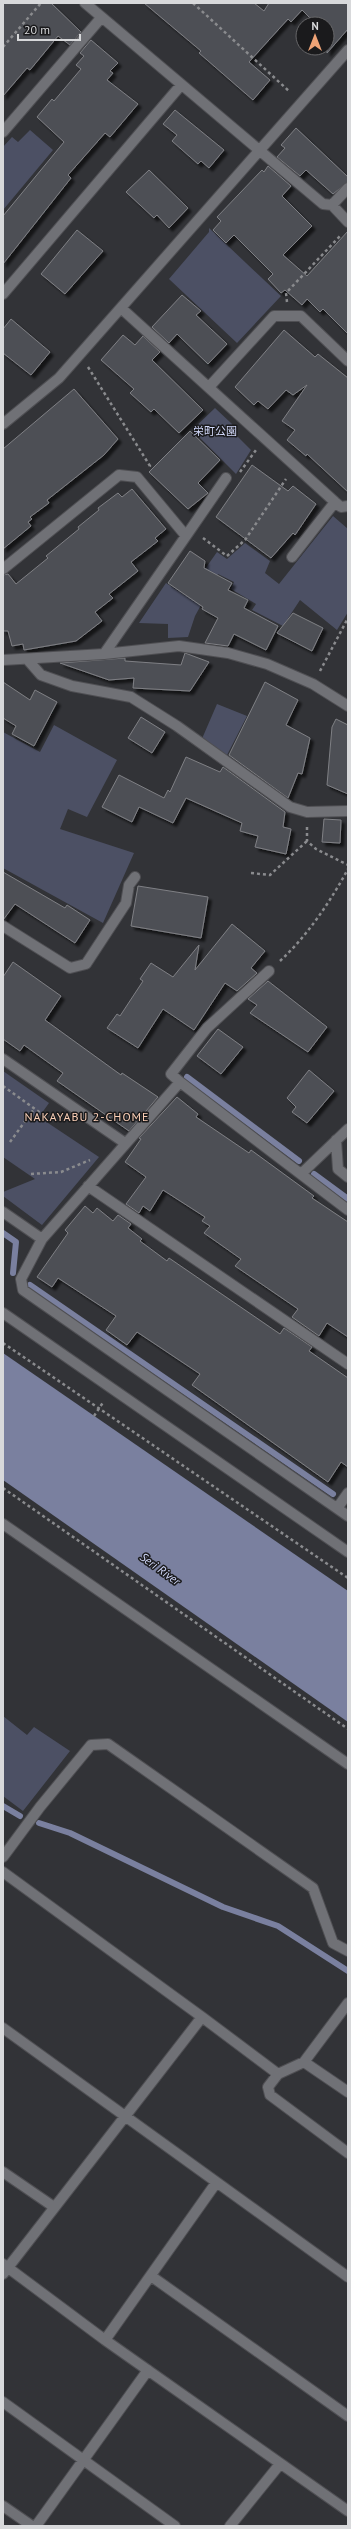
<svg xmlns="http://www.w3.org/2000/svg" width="351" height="2529" viewBox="0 0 351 2529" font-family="'PT Sans','Noto Sans JP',sans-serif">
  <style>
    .green { fill: #4c5064 }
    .water { fill: #7a809f }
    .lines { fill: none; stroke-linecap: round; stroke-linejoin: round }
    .stream { stroke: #7a809f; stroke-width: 6 }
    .building { fill: #4e4f54; stroke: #7f8085; filter: url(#shadow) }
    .minor-casing { stroke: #4f4f53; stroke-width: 12 }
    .path { stroke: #8a8b8e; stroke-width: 2.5; stroke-dasharray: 3 3; stroke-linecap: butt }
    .minor { stroke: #707176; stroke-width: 10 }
    .labels { text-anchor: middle; stroke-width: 3; stroke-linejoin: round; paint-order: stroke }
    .park-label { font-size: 11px; fill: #d2d9fa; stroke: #1a1a1c }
    .neighbourhood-label { font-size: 12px; letter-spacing: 1px; fill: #fbcfb6; stroke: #1a1a1c }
    .water-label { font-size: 12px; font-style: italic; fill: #d0d7f8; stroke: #1a1a1c }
  </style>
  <defs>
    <filter id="shadow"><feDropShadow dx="3.5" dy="3.5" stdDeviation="1" flood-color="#0009"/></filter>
  </defs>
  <rect width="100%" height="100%" fill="#323337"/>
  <path class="green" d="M30 130 53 150 3 210V147L12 137 18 142Z
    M209 228 281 296 237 343 169 279 209 232Z
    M215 408 232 424V431L251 450 236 474 192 430Z
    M333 516 348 529V612L337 630 300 600 283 626 252 610 256 604 231 589 234 582 218 574 195 616 188 637 168 638V624L139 623 166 583 186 596 217 552 227 559 245 543 270 561 265 573 279 584Z
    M217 704 247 716 226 757 201 741Z
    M54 725 117 760 87 817 68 809 60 829 134 853 103 923 3 868V732L40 752Z
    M3 1071 49 1103 39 1117 99 1157 42 1225 3 1196V1192L35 1179 3 1157Z
    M3 1716 27 1735 34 1727 70 1751 23 1811 3 1796Z"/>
  <path class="water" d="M3 1353 348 1591V1722L3 1480Z"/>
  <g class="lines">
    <path class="stream" d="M187 1077 299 1161
      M314 1174 348 1199
      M3 1233 16 1242 13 1273
      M30 1285 333 1494
      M3 1806 20 1816
      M39 1823 70 1833 223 1907 278 1926 348 1971"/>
  </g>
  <path class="building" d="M3 3H51L81 32 70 45 58 36 30 70 27 68 3 96Z
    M144 3H254L264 11 269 3H348V29L327 53V24H316L302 10 291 22 288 19 249 62 270 80 253 100 199 53 201 51Z
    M91 40 118 63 110 71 113 73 107 80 138 104 110 137 105 133 68 175 71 178 3 264V216L64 142 37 117 52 99 54 101 81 69 76 65 84 56 80 53Z
    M175 110 224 150 209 168 201 161 198 164 172 141 177 135 163 124Z
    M296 128 348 177V182L333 194 306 170 300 176 277 157 285 148 281 145Z
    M268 166 291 186 282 196 312 226 283 255 307 276 348 231V334L323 309 320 312 307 299 302 305 285 290 281 293 268 279 273 274 234 235 226 243 213 230 221 221 217 217 262 170 264 172Z
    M149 170 188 208 169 228 157 215 154 218 126 192Z
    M77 230 103 251 65 294 41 274Z
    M182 295 201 311 196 315 227 344 208 364 177 334 169 343 152 327Z
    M11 319 50 352 31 375 3 353V329Z
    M284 330 315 357 318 354 348 378V492L307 454 306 456 287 440 295 430 282 421 307 385 293 395 286 390 268 409 258 401 254 405 235 387Z
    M123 335 135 345 143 336 160 352 152 360 203 410 179 433 154 409 151 412 130 393 134 389 101 360Z
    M74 389 118 439 104 455 47 500 49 503 30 517 32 519 28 522 31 526 3 549V449Z
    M190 431 220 460 198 483 208 493 188 509 149 472Z
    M252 465 288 491 293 486 316 504 295 535 293 533 271 558 216 517Z
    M132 489 166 529 155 538 158 541 131 562 138 571 109 594 113 598 95 612 102 621 76 641 24 650 23 644 12 646 8 631H3V575L8 574 16 584 48 558 46 556 79 529 78 527 99 510 98 508 118 493 122 497Z
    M190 551 205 561 204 568 232 583 228 590 248 600 244 608 278 626 266 650 234 634 228 646 205 643 218 618 202 609 203 607 168 583Z
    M293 613 323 628 312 651 277 633Z
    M185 653 209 662 190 691 133 688 134 678 109 680 60 663 125 658V661L181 665Z
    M3 682 30 700 35 690 57 702 34 746 12 734 16 726 3 718Z
    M265 682 298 700 286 725 310 738 302 774 298 773 288 798 229 755Z
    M141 717 165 732 152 753 128 738Z
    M336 719 348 725V794L327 785 332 727Z
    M186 757 220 772 223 767 285 812 283 827 291 829 286 854 255 847 258 836 240 831 242 823 186 798 173 823 139 807 132 822 102 807 119 775 164 798 168 790 170 792Z
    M324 819 341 820 340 843 322 842Z
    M3 872 65 908 67 905 90 920 75 943 15 904 3 920Z
    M138 886 208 897 201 938 131 926Z
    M232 924 265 951 251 968 257 973 237 991 225 983 194 1030 163 1009 138 1048 107 1028 117 1014 120 1016 143 981 140 979 151 963 173 977 199 945 195 970Z
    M13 962 61 996 45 1020 121 1075 122 1073 158 1097 129 1131 57 1081 63 1073 24 1045 20 1051 3 1039V977Z
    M268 981 327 1027 308 1052 250 1013 257 1005 248 999Z
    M218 1029 243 1047 221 1074 197 1056Z
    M309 1070 334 1091 307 1123 292 1112 296 1107 287 1098Z
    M177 1097 198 1114 196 1117 249 1153 251 1150 314 1196 312 1198 348 1222V1337L327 1323 319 1336 292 1317 298 1309 235 1266 241 1259 204 1233 210 1226 202 1221 205 1217 163 1190 150 1211 143 1206 139 1213 126 1204 146 1177 125 1162 141 1139 139 1138Z
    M85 1206 93 1213 97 1208 113 1221 118 1215 131 1224 128 1228 142 1239 140 1241 167 1261 169 1258 280 1334 284 1328 312 1347 309 1351 348 1378V1467L341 1462 328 1482 192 1385 200 1374 137 1332 127 1345 106 1330 116 1316 58 1278 52 1287 37 1277 68 1233 65 1230Z"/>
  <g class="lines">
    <defs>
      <path id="minor" d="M85 3 323 204 332 205 348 188
        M3 132 101 18
        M332 205 348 222
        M3 294 181 85
        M121 308 335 502 341 507 348 506
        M209 387 274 316H301L348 361
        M3 424 59 378 348 50
        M292 557 335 502
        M3 569 119 475 137 477 186 536 226 478
        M104 654 186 536
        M27 659 41 675 72 686 131 697 177 726 290 807 307 812 348 811
        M3 660 104 654 179 646 228 653 267 664 313 684 348 706
        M3 926 70 968 86 964 126 903 129 885 135 877
        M3 1059 125 1143
        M180 1082 171 1074 207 1028 269 971
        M336 1140 338 1169 348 1177
        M301 1174 348 1129
        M88 1186 348 1364
        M348 1210 180 1082 42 1239 21 1279 23 1290 348 1516
        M3 1212 42 1239
        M3 1313 348 1552
        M338 1507 348 1493
        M3 1524 348 1764
        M3 1857 40 1807 91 1745 108 1744 313 1888 333 1943 348 1951
        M3 1872 202 2017 3 2274
        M202 2017 278 2074 304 2062 348 2003
        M3 2028 348 2277
        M304 2062 348 2092
        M278 2074 268 2087 270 2095 348 2153
        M3 2172 54 2207
        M3 2264 105 2340 348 2511
        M151 2276 348 2416
        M105 2340 216 2183
        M3 2402 175 2526
        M3 2506 32 2526
        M36 2526 148 2370
        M230 2526 280 2464"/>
    </defs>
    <use href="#minor" class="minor-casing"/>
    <path class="path" d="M193 3 290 92
      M3 47 41 3
      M287 302 286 293 341 235
      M88 367 150 466 148 467
      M240 472 256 450
      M203 538 227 556 245 540 286 479
      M320 671 348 618
      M307 827V841L316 849 348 865
      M251 873 270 875 307 841
      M280 961C308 935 330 902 348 869
      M3 1086 42 1114
      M10 1142 34 1109
      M31 1174 61 1172 90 1160
      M3 1343 348 1578
      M94 1416 104 1401
      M3 1488 348 1729"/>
    <use href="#minor" class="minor"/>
  </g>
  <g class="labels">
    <g class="park-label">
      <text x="215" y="435">栄町公園</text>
    </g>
    <g class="neighbourhood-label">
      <text x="87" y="1121">NAKAYABU 2-CHOME</text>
    </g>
    <g class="water-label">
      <text transform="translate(160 1569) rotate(36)" y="4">Seri River</text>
    </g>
  </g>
  <rect width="351" height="2529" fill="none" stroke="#d8d9db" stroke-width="8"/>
  <g transform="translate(315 36)"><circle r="19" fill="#1a1a1c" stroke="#666668"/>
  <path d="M0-3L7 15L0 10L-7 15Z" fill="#efa376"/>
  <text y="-6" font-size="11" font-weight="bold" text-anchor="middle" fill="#d8d9db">N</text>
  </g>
  <path d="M18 34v6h62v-6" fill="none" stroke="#d8d9db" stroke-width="2"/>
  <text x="24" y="34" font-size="12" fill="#d8d9db" stroke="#1a1a1c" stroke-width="3" paint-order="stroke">20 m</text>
</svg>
